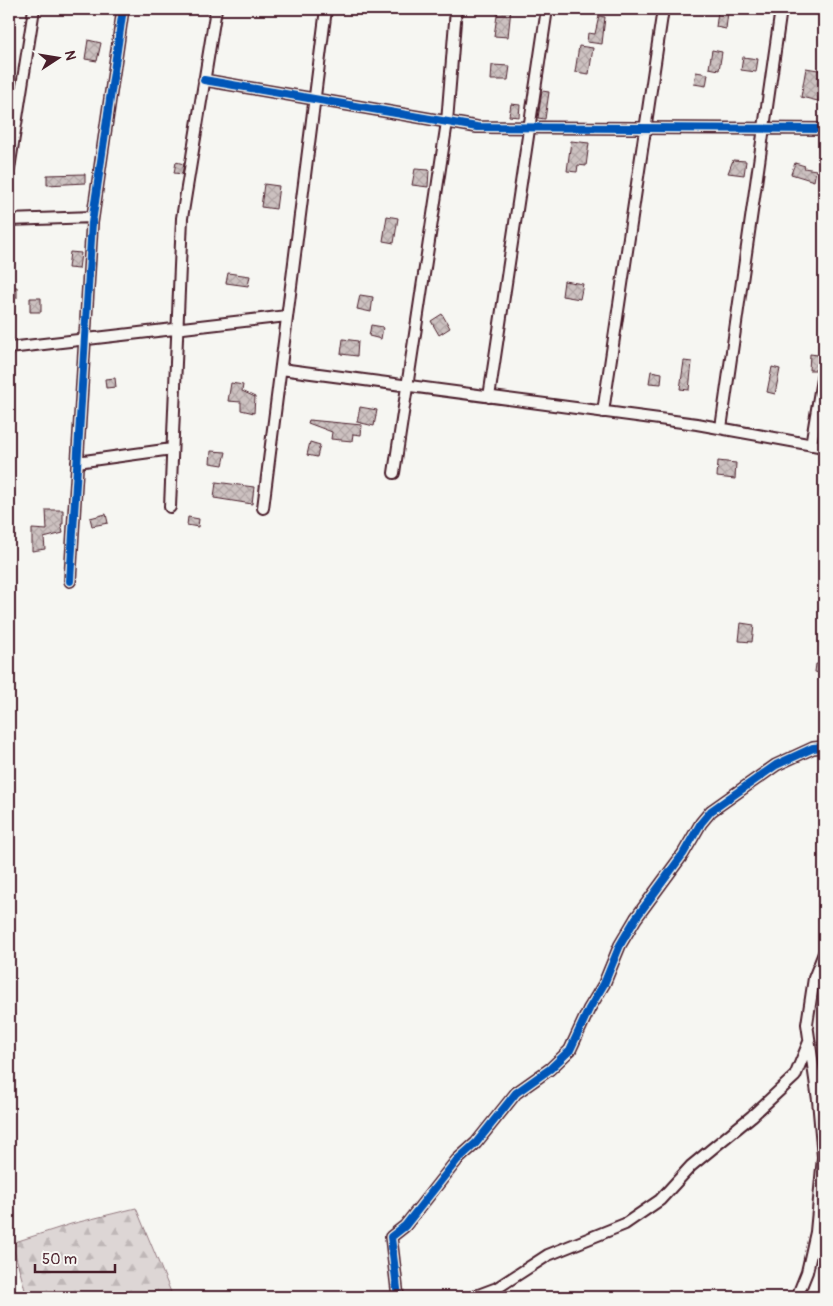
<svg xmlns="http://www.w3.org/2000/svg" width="833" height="1306" viewBox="0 0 833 1306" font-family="Pangolin,sans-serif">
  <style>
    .forest { fill: url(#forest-firs); stroke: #947a80 }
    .building { fill: url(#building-cross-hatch); stroke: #4a1f2b }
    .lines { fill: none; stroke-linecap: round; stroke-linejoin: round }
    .minor-casing { stroke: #4a1f2b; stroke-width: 14 }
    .minor { stroke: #f6f6f2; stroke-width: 10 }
    .cycleway-casing { stroke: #f6f6f2; stroke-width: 11 }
    .cycleway { stroke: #0057b8; stroke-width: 8 }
  </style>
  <defs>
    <pattern id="forest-firs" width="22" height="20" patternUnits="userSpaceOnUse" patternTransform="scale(1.25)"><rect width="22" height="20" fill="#ddd6d5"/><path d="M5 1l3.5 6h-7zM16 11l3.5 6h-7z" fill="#bfb7b7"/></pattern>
    <pattern id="building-cross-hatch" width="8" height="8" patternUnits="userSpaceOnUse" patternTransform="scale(1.25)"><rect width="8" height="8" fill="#ccc1c0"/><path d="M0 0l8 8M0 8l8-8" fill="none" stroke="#b1a5a5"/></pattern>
  </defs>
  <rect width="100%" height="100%" fill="#f6f6f2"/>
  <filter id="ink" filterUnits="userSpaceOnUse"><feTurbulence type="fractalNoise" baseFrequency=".02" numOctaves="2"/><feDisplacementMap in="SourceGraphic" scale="10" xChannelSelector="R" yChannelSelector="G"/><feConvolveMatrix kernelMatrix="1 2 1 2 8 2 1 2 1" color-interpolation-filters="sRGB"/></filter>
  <g filter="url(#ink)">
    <path class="forest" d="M136 1208 173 1297H27L12 1243 71 1224Z"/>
    <path class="building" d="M498 9H511L508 37 494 36Z
      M718 11 728 12 726 29 716 27Z
      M599 16 605 17 602 44 587 42 588 33 595 34Z
      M88 40 101 43 97 61 85 59Z
      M579 46 593 48 589 74 575 72Z
      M712 50 722 52 719 70 709 68Z
      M743 57 758 59 756 72 741 70Z
      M492 65 510 66 508 80H491Z
      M806 68 824 71 818 101 801 97Z
      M696 72 708 74 706 86 694 84Z
      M542 91 549 92 545 119 538 118Z
      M511 104 520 105 519 117 509 116Z
      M571 141 589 143 586 166 578 165 577 172 567 171Z
      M733 160 746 161 744 175 728 173Z
      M176 162 184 164 182 174 174 173Z
      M795 163 805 166 804 168 816 170 814 181 791 174Z
      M415 169 429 170 428 187 412 185Z
      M85 174V183L47 185V175Z
      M264 184 279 186 276 209 261 207Z
      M387 216 398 218 394 243 383 241Z
      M70 252 81 253 79 269 68 268Z
      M228 273 250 276 248 286 226 283Z
      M564 281 583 284 580 299 562 296Z
      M9 287H17V298H9Z
      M360 295 373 297 371 312 357 309Z
      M30 298H41V312H30Z
      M442 314 450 328 439 335 431 321Z
      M371 325 383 327 381 339 369 336Z
      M343 339 358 341 357 356 341 354Z
      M810 354 818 355 817 370H809Z
      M684 361 692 362 689 390 680 389Z
      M772 367 780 369 775 394 767 392Z
      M651 371 662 373 661 384 649 383Z
      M115 378 116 387 106 388 105 379Z
      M231 383 243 385 242 391 255 397 254 413 241 410V402L228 401Z
      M360 407 377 410 374 426 357 422Z
      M309 420 362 425 361 435 353 434 352 441 331 439 332 432 308 423Z
      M310 442 320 445 317 457 307 455Z
      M211 451 226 452 223 465 210 463Z
      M718 461 736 463 735 479 717 477Z
      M216 482 254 487 252 504 214 498Z
      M46 510H63V524H61L63 533 44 538 45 549 32 551V529L47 530Z
      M106 514 108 523 92 526 90 518Z
      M188 517 199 519 198 527 187 525Z
      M741 623 754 625 752 642 739 641Z
      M816 664 824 665V674L815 672Z"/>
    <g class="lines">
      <defs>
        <path id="minor" d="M204 80 477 127 824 129
          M9 169 34 9
          M9 220 93 217
          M9 348 287 316
          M281 369 697 424 824 447
          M489 397 547 9
          M603 412 663 9
          M721 428 781 9
          M811 445 824 367
          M77 462 172 449
          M394 473 447 122 456 9
          M170 507 182 218 216 9
          M263 508 326 9
          M70 581 92 223 123 9
          M398 1297 391 1237 405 1226 457 1160 476 1143 516 1093 550 1069 570 1050 589 1009 604 984 620 945 636 918 683 854 701 823 711 811 776 765 813 748 824 747
          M473 1297 497 1288 548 1255 625 1224 660 1200 691 1166 752 1116 795 1076 809 1042
          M797 1297 807 1272 816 1232 823 1157 818 1100 807 1024 814 978 824 953"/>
      </defs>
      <use href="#minor" class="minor-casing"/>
      <use href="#minor" class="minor"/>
      <defs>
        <path id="cycleway" d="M204 80 477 127 824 129
          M70 581 92 223 123 9
          M398 1297 391 1237 405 1226 457 1160 476 1143 516 1093 550 1069 570 1050 589 1009 604 984 620 945 636 918 683 854 701 823 711 811 776 765 813 748 824 747"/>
      </defs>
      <use href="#cycleway" class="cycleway-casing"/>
      <use href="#cycleway" class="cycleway"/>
    </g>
  </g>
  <rect width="833" height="1306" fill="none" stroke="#f6f6f2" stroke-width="30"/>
  <rect x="15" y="15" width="803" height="1276" fill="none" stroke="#4a1f2b" stroke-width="2" filter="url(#ink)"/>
  <g transform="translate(58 58) rotate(78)" stroke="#f6f6f2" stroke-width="4" paint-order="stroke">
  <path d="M0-4L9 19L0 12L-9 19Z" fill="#4a1f2b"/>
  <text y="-8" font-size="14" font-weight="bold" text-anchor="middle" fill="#4a1f2b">N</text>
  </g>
  <path d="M35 1264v8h80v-8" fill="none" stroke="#4a1f2b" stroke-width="2.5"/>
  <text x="42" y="1264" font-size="15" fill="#4a1f2b" stroke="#f6f6f2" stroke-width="4" paint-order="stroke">50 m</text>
</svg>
